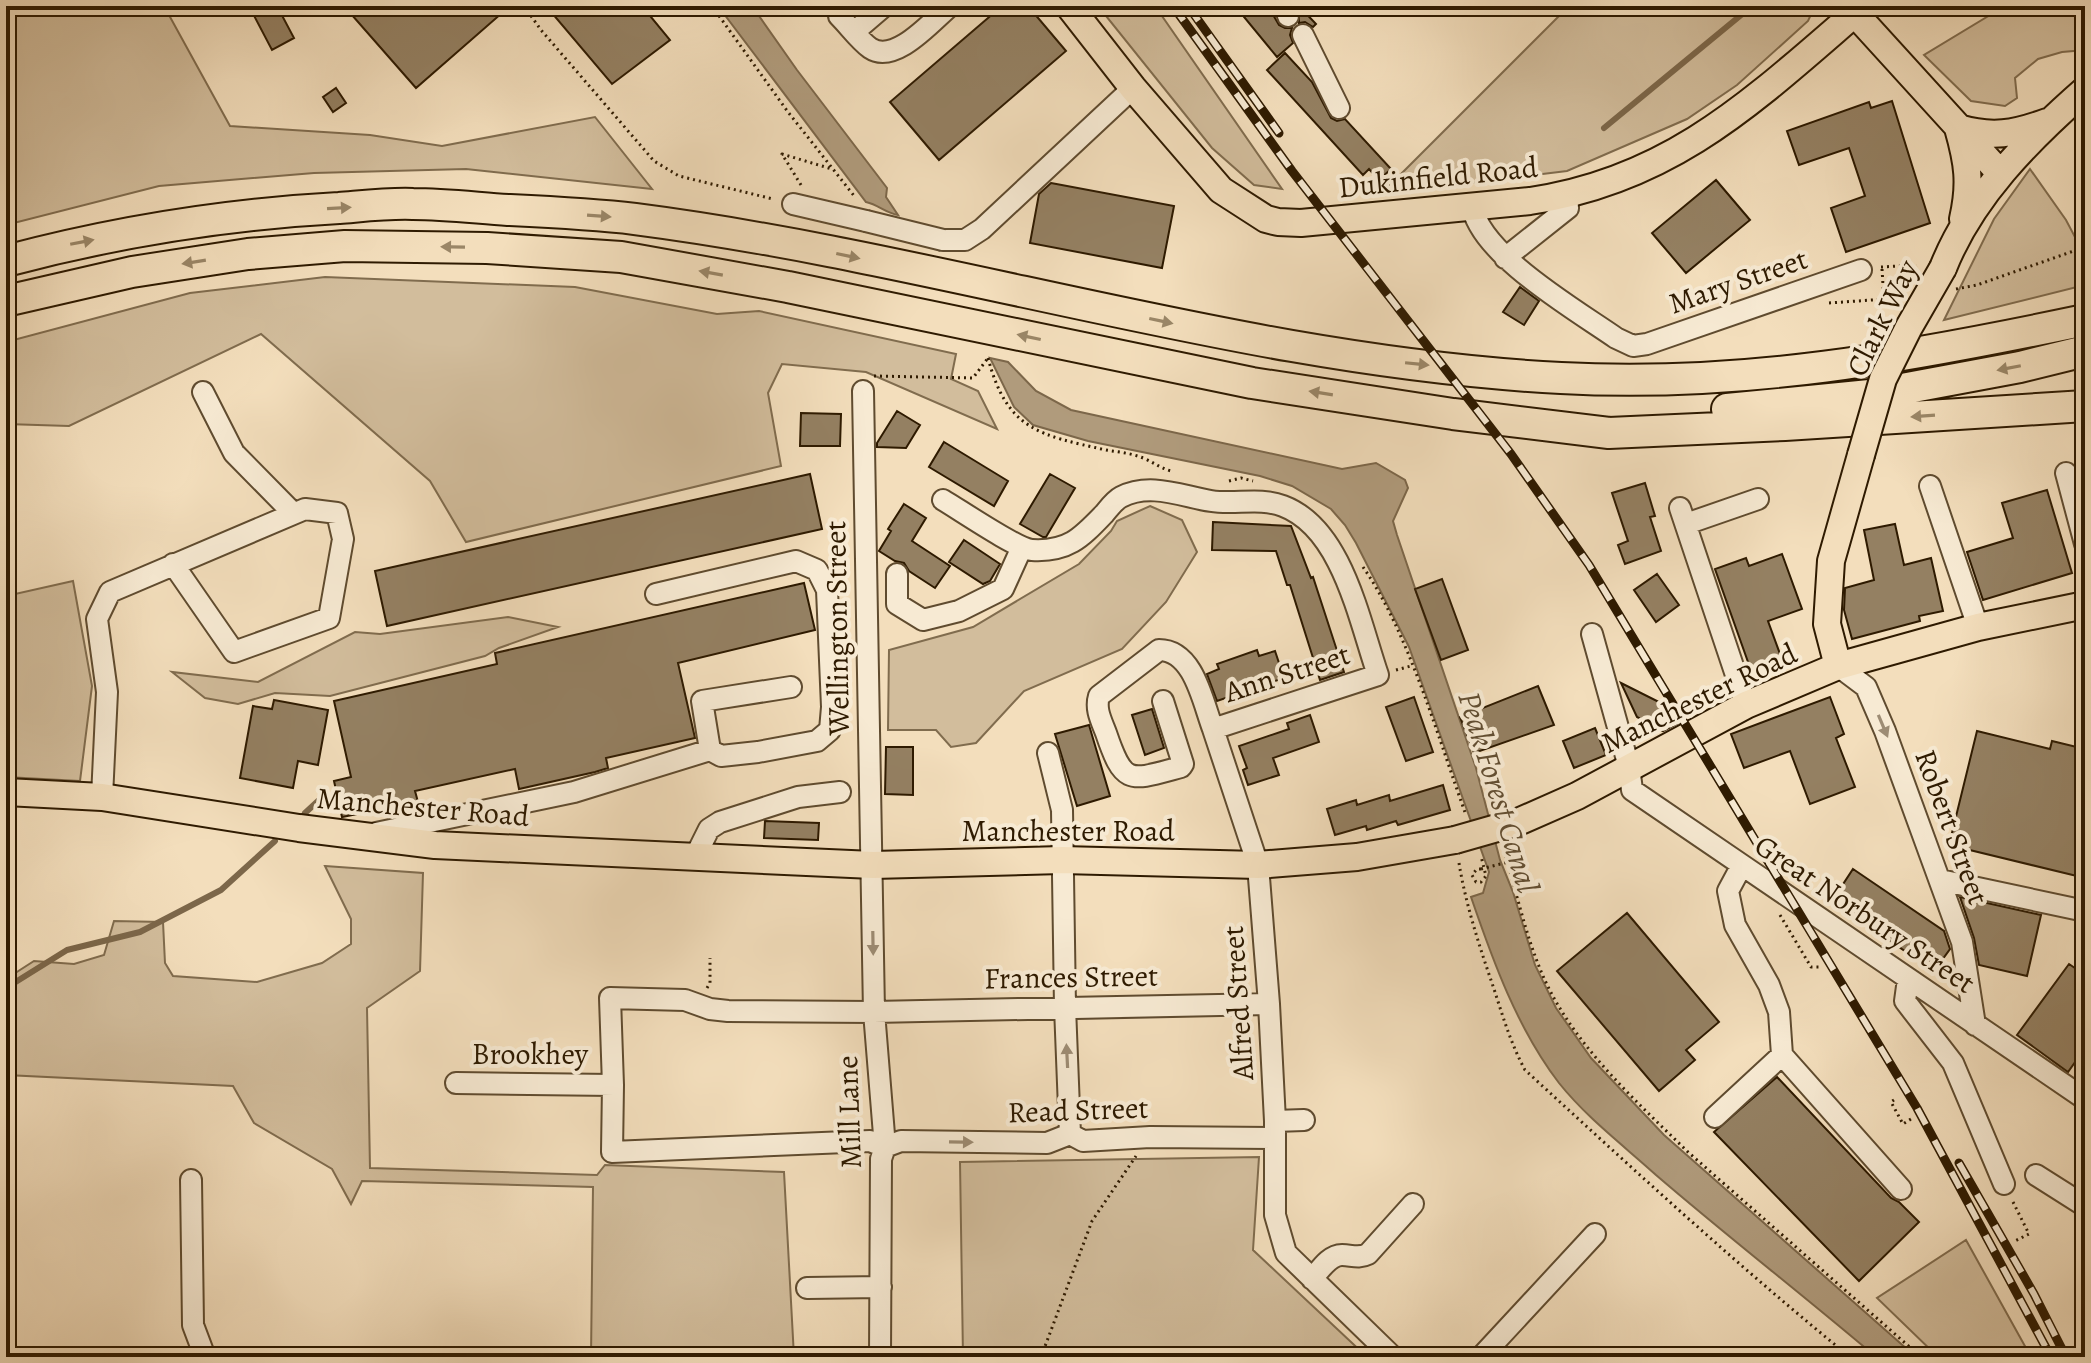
<svg xmlns="http://www.w3.org/2000/svg" width="2091" height="1363" viewBox="0 0 2091 1363" font-family="Alegreya,serif">
  <style>
    .green { fill: #d2bd9c; stroke: #806c4e; stroke-width: 2 }
    .water { fill: #b09b7c; stroke: #7c674a; stroke-width: 2 }
    .lines { fill: none; stroke-linecap: round; stroke-linejoin: round }
    .stream { stroke: #7c674a; stroke-width: 6 }
    .building { fill: #948062; stroke: #2e1a00; stroke-width: 2 }
    .minor-casing { stroke: #5f4b2f; stroke-width: 24 }
    .major-casing { stroke: #2e1a00; stroke-width: 30 }
    .highway-casing { stroke: #2e1a00; stroke-width: 34 }
    .path { stroke: #2e1a00; stroke-width: 3; stroke-dasharray: 2 4; stroke-linecap: butt }
    .minor { stroke: #f7ead3; stroke-width: 20 }
    .major { stroke: #f3debc; stroke-width: 26 }
    .highway { stroke: #f3debc; stroke-width: 30 }
    .rail-casing { stroke: #2e1a00; stroke-width: 9 }
    .rail { stroke: #f7ead3; stroke-width: 6; stroke-dasharray: 18; stroke-linecap: butt }
    .minor-bridge-casing { stroke: #5f4b2f; stroke-width: 24; stroke-linecap: butt }
    .major-bridge-casing { stroke: #2e1a00; stroke-width: 30; stroke-linecap: butt }
    .path-bridge { stroke: #2e1a00; stroke-width: 3; stroke-dasharray: 2 4; stroke-linecap: butt }
    .minor-bridge { stroke: #f7ead3; stroke-width: 20 }
    .major-bridge { stroke: #f3debc; stroke-width: 26 }
    .oneway { fill: #9a8667 }
    .oneway2 { fill: #9d8c74 }
    .labels { text-anchor: middle; stroke-width: 8; stroke-linejoin: round; paint-order: stroke }
    .street-label { font-size: 30px; fill: #2e1a00; stroke: #f7ead3 }
    .water-label { font-size: 32px; font-style: italic; fill: #624e32; stroke: #f7ead3 }
  </style>
  <rect width="100%" height="100%" fill="#f3debc"/>
  <filter id="stains"><feTurbulence type="fractalNoise" baseFrequency=".0025" numOctaves="4"/><feColorMatrix values="0 0 0 0 .2 0 0 0 0 .09 0 0 0 0 .02 0 0 0 .5 -.17"/></filter>
  <radialGradient id="worn" r=".72"><stop offset=".6" stop-color="#630" stop-opacity="0"/><stop offset="1" stop-color="#630" stop-opacity=".3"/></radialGradient>
  <path class="green" d="M6 6H164L230 126 370 135 442 146 595 117 652 189 466 169 314 173 159 186 6 225Z
    M1098 6H1155L1282 189 1254 185 1212 148Z
    M1569 6H1814V8L1808 21 1737 85 1687 119 1567 171 1381 194Z
    M2005 6H2085V50L2062 52 2038 59 2015 78 2017 98 2005 106 1971 101 1924 55Z
    M2030 169 2066 220 2076 239 2085 238V285L1944 320 1994 219Z
    M325 277 575 287 717 314 759 311 956 354 951 379 978 391 997 429 866 372 782 364 768 393 781 466 466 542 430 481 261 334 69 426 6 424V342L190 293Z
    M1150 506 1182 520 1197 552 1166 602 1122 649 1024 691 976 743 951 747 936 730H888L889 650 973 627 1079 564 1111 531 1117 521Z
    M73 581 92 686 80 781 6 777V596Z
    M508 617 558 627 499 648 485 656 330 696 275 693 238 704 205 698 172 672 258 682 355 632 380 634Z
    M325 866 423 873 420 971 367 1008 370 1168 597 1175 605 1165 784 1172 794 1357H591L593 1187 362 1181 351 1204 332 1169 254 1123 233 1086 6 1075V979L34 961 74 964 104 955 114 921 163 922 165 963 173 976 257 982 322 963 351 944V919Z
    M1259 1157 1253 1250 1367 1357H963L960 1162Z
    M1966 1240 2031 1357H1938L1877 1298Z"/>
  <path class="water" d="M718 6H752L797 70 887 188 886 197 898 215C884 212 879 205 866 202Z
    M990 358 1008 362 1036 391 1071 410 1342 469 1376 463 1405 480 1408 488 1393 521 1397 535 1476 768 1500 860 1513 892 1535 965 1556 1008 1591 1058 1664 1135 1916 1357H1876C1803 1295 1728 1237 1656 1175 1623 1145 1587 1118 1559 1083 1517 1028 1493 961 1471 897L1483 893 1489 872 1409 647 1356 543 1345 525 1331 509 1292 486 1260 476 1088 441 1033 425 1014 407Z"/>
  <g class="lines">
    <path class="stream" d="M1604 128 1752 6
      M305 813 318 801
      M6 988 67 950 140 932 221 890 275 841"/>
  </g>
  <path class="building" d="M249 6H277L294 38 272 50Z
    M344 6H510L416 88Z
    M546 6H642L670 40 612 84Z
    M1002 6H1028L1066 51 939 160 890 102Z
    M1235 6H1268L1279 25 1285 28H1292L1290 35 1293 43 1277 57Z
    M1299 6 1316 24 1313 27 1305 22 1299 23Z
    M1285 53 1312 82 1331 118 1337 121 1345 119 1391 169 1379 180 1369 169 1363 175 1267 70Z
    M336 88 346 103 333 112 323 97Z
    M1892 101 1930 223 1846 252 1831 208 1865 196 1849 148 1799 165 1787 131 1869 102 1871 108Z
    M1716 180 1750 220 1686 273 1652 233Z
    M1051 183 1174 206 1162 268 1030 243 1039 194Z
    M1520 287 1539 301 1524 325 1503 312Z
    M897 411 920 425 906 448 877 447V443Z
    M801 413 841 414 840 446H800Z
    M944 442 1008 481 994 506 929 467Z
    M810 474 822 529 387 626 375 571Z
    M1050 474 1075 488 1046 537H1043L1020 524Z
    M1645 483 1655 516 1650 517 1661 551 1625 564 1618 545 1628 541 1612 493Z
    M2047 490 2072 573 1983 600 1967 552 2013 538 2002 503Z
    M904 504 926 518 912 541 950 566 935 588 909 571 904 563 895 561 879 551 891 531 888 529Z
    M1213 522 1291 526 1311 578 1313 577 1344 672 1320 680 1290 585H1287L1276 551 1212 550Z
    M1895 524 1904 565 1931 558 1943 611 1919 616 1920 621 1852 639 1844 610 1845 588 1874 580 1864 530Z
    M964 540 1000 564 990 581 983 584 949 562Z
    M1782 554 1802 609 1768 621 1784 665 1753 676 1715 569 1746 558 1749 566Z
    M1657 574 1679 605 1656 622 1634 590Z
    M1442 579 1468 650 1441 660 1415 589Z
    M804 583 815 630 678 663 695 738 606 758 608 768 595 772 519 789 515 769 415 791 418 802 342 817 334 781 351 777 334 701 497 664 495 653Z
    M1257 650 1259 656 1275 651 1284 678 1217 701 1207 674 1219 669 1217 664Z
    M1621 683 1675 710 1682 721 1663 731 1637 717Z
    M1538 686 1554 725 1474 753 1460 717Z
    M1414 697 1433 752 1406 761 1386 707Z
    M1830 697 1844 734 1836 738 1855 787 1810 804 1790 751 1744 768 1731 734Z
    M274 700 328 710 318 765 298 761 293 788 240 778 253 706 272 709Z
    M1152 709 1164 748 1145 755 1132 715Z
    M1310 715 1319 742 1273 758 1279 775 1248 785 1243 770 1247 768 1239 746 1289 729 1287 723Z
    M1089 725 1110 796 1077 806 1055 734Z
    M1595 728 1606 755 1574 768 1563 741Z
    M1977 731 2050 749 2052 741 2085 749V878L1949 845Z
    M886 747H913V795L885 794Z
    M1443 785 1450 810 1398 825 1396 821 1367 830 1366 826 1335 835 1327 809 1356 800 1357 805 1389 795 1390 801Z
    M765 821 819 823 818 840 764 838Z
    M1853 869 1944 931 1950 949 1934 971 1832 901Z
    M1960 897 2041 915 2027 976 1979 965 1974 938Z
    M1627 913 1719 1022 1686 1050 1695 1060 1659 1091 1557 971Z
    M2069 964 2085 975V1048L2068 1072 2017 1035Z
    M1777 1077 1891 1198 1899 1202 1919 1222 1859 1281 1714 1132Z"/>
  <g class="lines">
    <defs>
      <path id="minor" d="M1286 6 1288 16
        M839 16C849 26 859 40 870 48 895 65 932 21 950 6
        M854 32 882 8
        M1303 35 1339 108
        M793 204 866 221
        M1472 205C1479 254 1576 310 1616 338L1633 346 1647 344 1861 270
        M943 240H965L982 229 1133 88
        M1505 258 1568 208 1567 195
        M863 391 874 1012 885 1147 881 1159 880 1357
        M203 392 234 453 293 513
        M2066 473 2085 544
        M1930 486 1978 627
        M943 500C960 510 1017 549 1032 550 1068 552 1081 538 1104 514 1109 508 1115 500 1121 497 1150 482 1181 496 1211 501 1235 505 1259 497 1283 506 1342 528 1359 620 1378 675L1213 729 1258 865 1269 1004 1275 1121V1215L1286 1253 1393 1357
        M1680 508 1746 705
        M1686 524 1758 499
        M897 574V604L923 620 959 611 1003 589 1022 547
        M656 594 796 561 817 570 827 590 832 707 830 730 817 741 758 752 721 756 710 750
        M1592 634 1629 767 1632 790 2085 1099
        M1838 666 1866 687 1885 731 1962 942 1975 1025
        M1163 701 1183 764 1181 767C1129 781 1124 786 1106 733 1101 720 1095 709 1099 696L1159 650C1194 650 1203 703 1213 729
        M1048 753 1062 810 1065 1007 1070 1134
        M102 797 107 692 97 619 110 592 305 509 337 513 343 539 329 618 234 652 173 564
        M376 833 574 792 710 750 702 701 791 687
        M695 857 709 829 720 822 798 797 840 792
        M1742 865 1728 891 1735 925 1769 985 1779 1012 1782 1055 1901 1189
        M1940 880 2085 911
        M1908 979 1905 1001 1953 1063 2004 1184
        M456 1083 613 1085 610 998 685 1000 710 1009 728 1011 874 1012 1269 1004
        M613 1085 612 1152 870 1141 885 1147
        M1715 1117 1782 1055
        M1275 1121 1304 1120
        M1070 1134 1083 1141 1150 1137 1275 1138
        M885 1147 901 1141 1047 1143 1070 1134
        M2036 1175 2085 1206
        M191 1180 193 1325 205 1357
        M1312 1279C1320 1270 1329 1255 1342 1255 1352 1255 1358 1259 1368 1254L1413 1204
        M807 1288 881 1287
        M1481 1357 1595 1234"/>
      <path id="major" d="M1069 6 1133 88 1221 190 1266 219 1278 222 1301 223 1530 201C1669 181 1751 103 1854 14
        M1848 6 2000 173
        M1963 219C1971 184 1968 163 1958 128 1992 138 2014 134 2047 122
        M1943 268C1971 197 2028 140 2085 90
        M1838 666 1827 624 1831 561 1861 455
        M6 792 102 797 299 828 435 845 873 865 1062 860 1258 865 1357 857 1455 840
        M1518 822 1577 796 1746 705 1838 666 1978 627 2085 605"/>
      <path id="highway" d="M6 261C115 232 227 214 339 208 364 206 389 203 413 204 445 204 477 208 508 210 550 212 593 214 635 219 946 259 1247 362 1561 378 1742 388 1909 357 2085 320
        M6 301 132 272 248 254 345 246 487 248 621 257 788 287 1252 383 1453 414 1609 433 1785 425 2085 406
        M1727 409 1870 395 2020 367 2085 351"/>
    </defs>
    <use href="#minor" class="minor-casing"/>
    <use href="#major" class="major-casing"/>
    <use href="#highway" class="highway-casing"/>
    <path class="path" d="M524 6 541 30 654 161 679 176 773 199
      M712 6 788 112 855 197
      M801 185 782 154 832 169
      M1881 267 1917 265
      M1882 269 1884 301
      M1956 289 1977 285 2085 247
      M1829 303 1901 298
      M988 358C1007 430 1039 435 1106 450 1118 452 1131 453 1143 458 1153 462 1160 468 1171 471
      M874 376 973 378 988 358
      M1229 481 1241 478 1253 481
      M1363 567C1409 633 1438 738 1466 815
      M1396 670 1411 666
      M1504 850C1519 900 1529 954 1555 1000 1588 1058 1641 1106 1688 1152L1921 1357
      M1459 863C1466 906 1480 948 1494 989 1503 1017 1511 1044 1525 1070 1632 1168 1738 1266 1850 1357
      M1481 869H1477L1472 875 1476 882H1481L1486 876 1481 856
      M1780 915 1811 967H1819
      M707 988 710 983V958
      M1894 1100 1891 1102 1903 1124 1911 1119
      M2013 1202 2029 1234 2013 1242
      M1041 1357 1092 1221 1136 1156"/>
    <use href="#minor" class="minor"/>
    <use href="#major" class="major"/>
    <use href="#highway" class="highway"/>
    <defs>
      <path id="rail" d="M1173 6 1292 171 1511 454 1589 565 1917 1108 2051 1357
        M1188 6 1279 133
        M1959 1163 2034 1294 2066 1357"/>
    </defs>
    <use href="#rail" class="rail-casing"/>
    <use href="#rail" class="rail"/>
    <defs>
      <path id="minor-bridge" d="M866 221 943 240"/>
      <path id="major-bridge" d="M1861 455 1883 379 1909 327 1943 268
        M1455 840 1518 822"/>
    </defs>
    <use href="#minor-bridge" class="minor-bridge-casing"/>
    <use href="#major-bridge" class="major-bridge-casing"/>
    <path class="path-bridge" d="M1481 869 1508 862"/>
    <use href="#minor-bridge" class="minor-bridge"/>
    <use href="#major-bridge" class="major-bridge"/>
  </g>
  <defs><path id="oneway-solid" d="M-6-.8H1V-3.2L6.5 0L1 3.2V.8H-6Z" transform="scale(2)"/></defs>
  <g class="oneway">
    <use href="#oneway-solid" transform="translate(339 208) rotate(-3)"/>
    <use href="#oneway-solid" transform="translate(599 216) rotate(4)"/>
    <use href="#oneway-solid" transform="translate(82 242) rotate(-11)"/>
    <use href="#oneway-solid" transform="translate(453 247) rotate(-179)"/>
    <use href="#oneway-solid" transform="translate(848 256) rotate(12)"/>
    <use href="#oneway-solid" transform="translate(194 262) rotate(171)"/>
    <use href="#oneway-solid" transform="translate(711 273) rotate(-170)"/>
    <use href="#oneway-solid" transform="translate(1161 321) rotate(12)"/>
    <use href="#oneway-solid" transform="translate(1029 337) rotate(-168)"/>
    <use href="#oneway-solid" transform="translate(1417 364) rotate(6)"/>
    <use href="#oneway-solid" transform="translate(2009 368) rotate(169)"/>
    <use href="#oneway-solid" transform="translate(1321 393) rotate(-171)"/>
    <use href="#oneway-solid" transform="translate(1923 416) rotate(176)"/>
  </g>
  <g class="oneway2">
    <use href="#oneway-solid" transform="translate(1883 726) rotate(67)"/>
    <use href="#oneway-solid" transform="translate(873 943) rotate(89)"/>
    <use href="#oneway-solid" transform="translate(1067 1056) rotate(-93)"/>
    <use href="#oneway-solid" transform="translate(961 1142) rotate(1)"/>
  </g>
  <g class="labels">
    <g class="street-label">
      <text transform="translate(1438 177) rotate(-6)" y="10">Dukinfield Road</text>
      <text transform="translate(1738 281) rotate(-19)" y="10">Mary Street</text>
      <text transform="translate(1882 318) rotate(-64)" y="10">Clark Way</text>
      <text transform="translate(837 628) rotate(-91)" y="10">Wellington Street</text>
      <text transform="translate(1287 673) rotate(-18)" y="10">Ann Street</text>
      <text transform="translate(1699 698) rotate(-26)" y="10">Manchester Road</text>
      <text transform="translate(423 807) rotate(5)" y="10">Manchester Road</text>
      <text transform="translate(1952 827) rotate(70)" y="10">Robert Street</text>
      <text x="1068" y="841">Manchester Road</text>
      <text transform="translate(1865 914) rotate(34)" y="10">Great Norbury Street</text>
      <text transform="translate(1071 977) rotate(-1)" y="10">Frances Street</text>
      <text transform="translate(1238 1003) rotate(-94)" y="10">Alfred Street</text>
      <text x="530" y="1064">Brookhey</text>
      <text transform="translate(1078 1110) rotate(-2)" y="10">Read Street</text>
      <text transform="translate(849 1112) rotate(-92)" y="10">Mill Lane</text>
    </g>
    <g class="water-label">
      <text transform="translate(1499 792) rotate(73)" y="11">Peak Forest Canal</text>
    </g>
  </g>
  <rect width="2091" height="1363" fill="none" stroke="#f3debc" stroke-width="32"/>
  <rect x="8" y="8" width="2075" height="1347" fill="none" stroke="#2e1a00" stroke-width="4"/>
  <rect x="16" y="16" width="2059" height="1331" fill="none" stroke="#2e1a00" stroke-width="2"/>
  <rect width="100%" height="100%" filter="url(#stains)"/>
  <rect width="100%" height="100%" fill="url(#worn)"/>
</svg>
